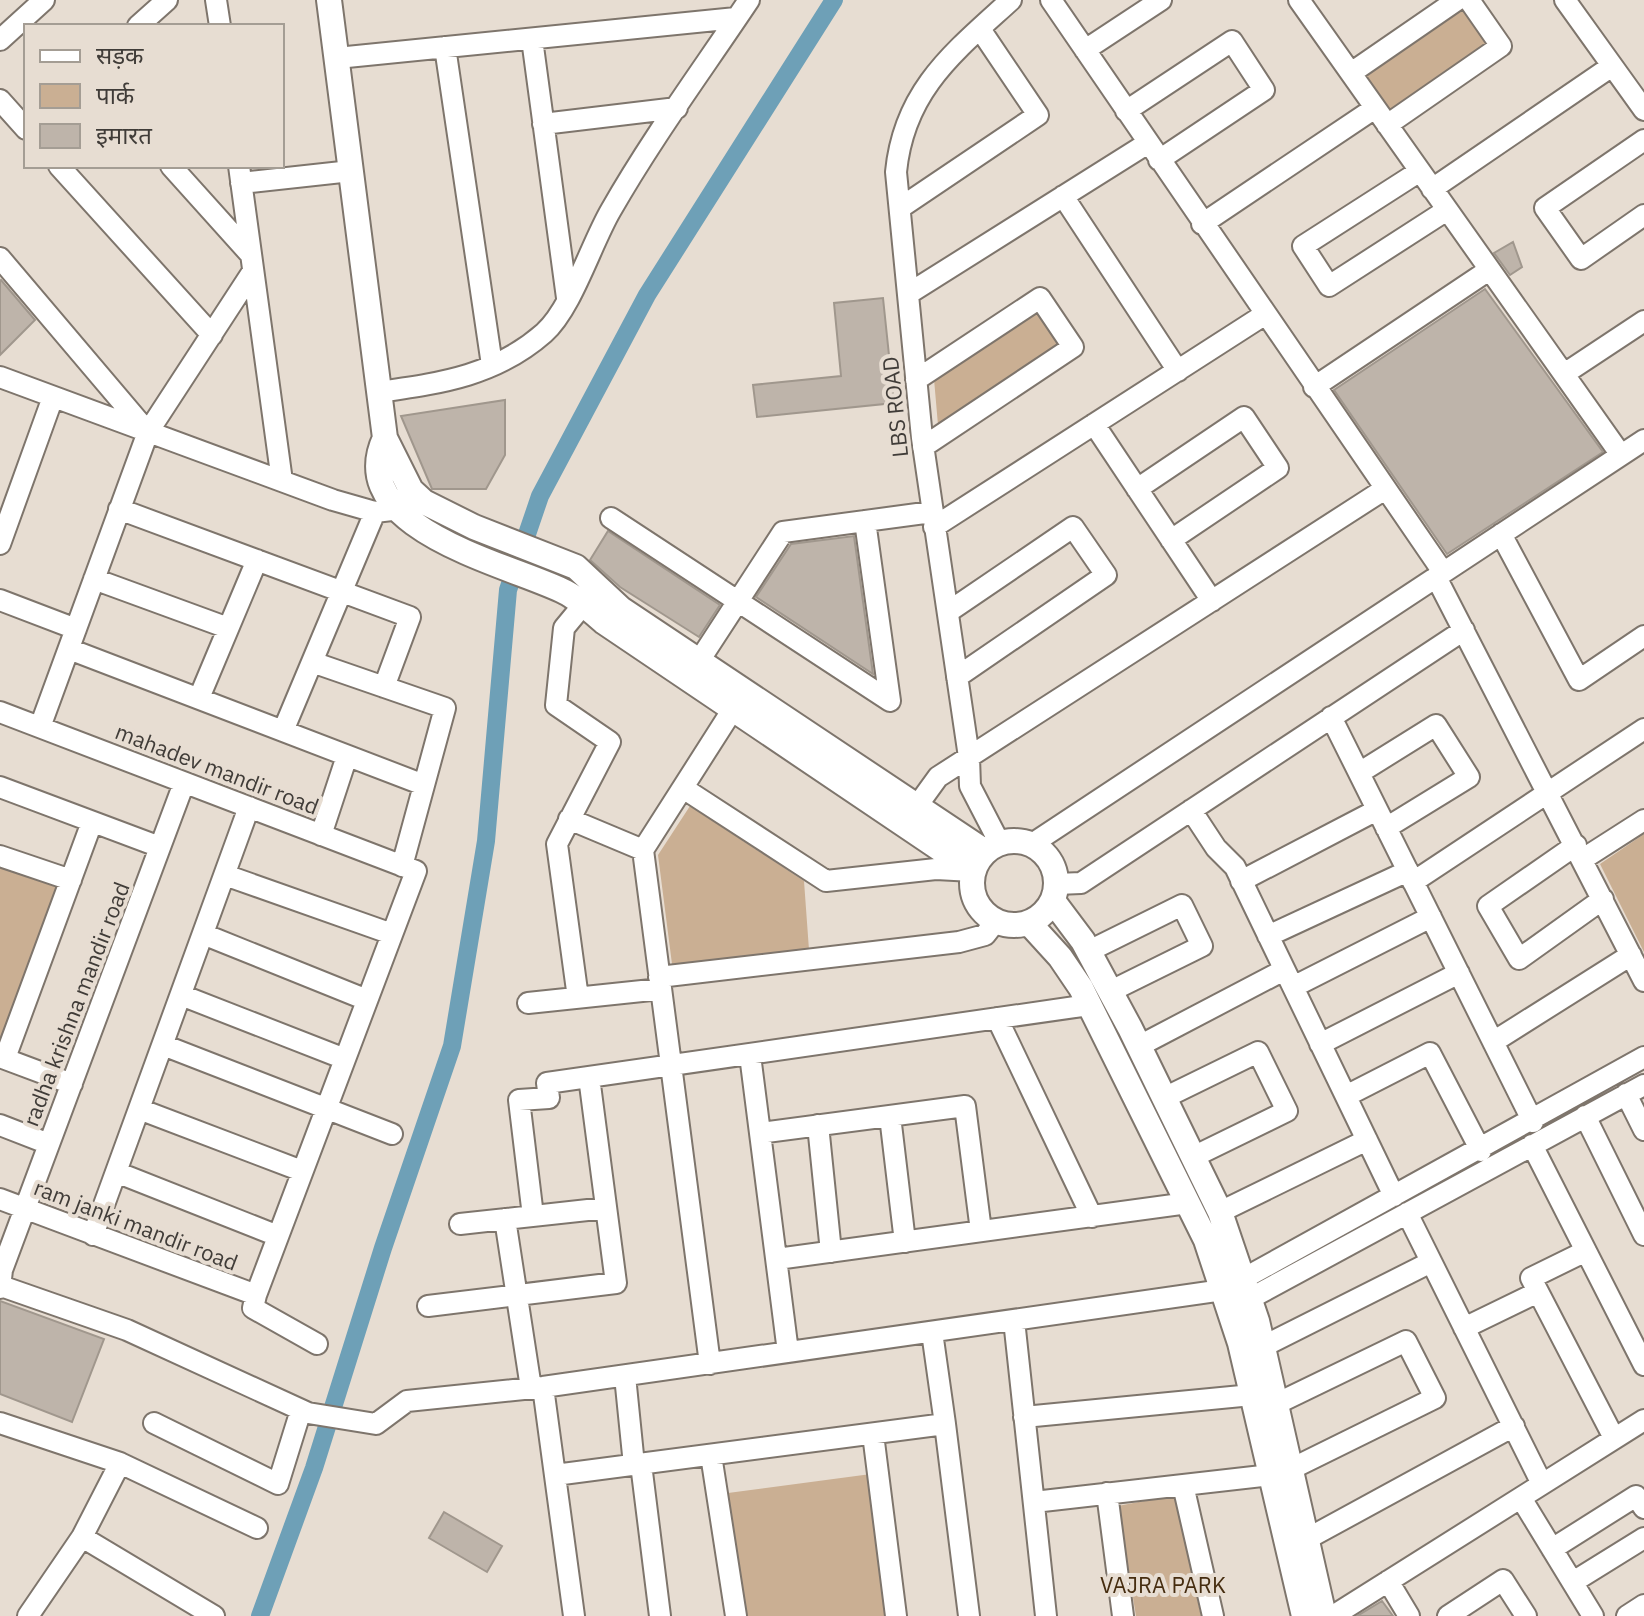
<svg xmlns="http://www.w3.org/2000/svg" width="1644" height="1616" viewBox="0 0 1644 1616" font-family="'IBM Plex Sans','Noto Sans Devanagari',sans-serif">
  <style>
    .green { fill: #caaf93 }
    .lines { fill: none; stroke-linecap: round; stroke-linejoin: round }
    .canal { stroke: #6ea0b7; stroke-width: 18 }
    .building { fill: #beb4aa; stroke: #a0978d; stroke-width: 2 }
    .minor-casing { stroke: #7e756c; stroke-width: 24 }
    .tertiary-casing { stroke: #7e756c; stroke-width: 28 }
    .minor { stroke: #fff; stroke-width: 20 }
    .tertiary { stroke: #fff; stroke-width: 24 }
    .labels { text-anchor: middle; stroke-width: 8; stroke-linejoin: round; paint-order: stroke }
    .street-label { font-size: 22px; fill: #403c38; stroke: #e7ddd2 }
    .park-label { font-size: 22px; fill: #462d10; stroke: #e7ddd2 }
  </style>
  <rect width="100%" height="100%" fill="#e7ddd2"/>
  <path class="green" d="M1461 8 1486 44 1391 111 1365 75Z
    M1038 311 1060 345 938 425 934 379Z
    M690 806 804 881 809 950 672 964 658 855Z
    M1644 834V952L1600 864Z
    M0 865 58 886 1 1042H0Z
    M871 1474 890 1616H744L728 1493Z
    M1174 1495 1201 1616H1136L1118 1506Z"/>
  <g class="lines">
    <path class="canal" d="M260 1616 314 1468 383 1248 452 1046 486 841 508 590 540 496 647 295 834 0"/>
  </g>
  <path class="building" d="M1513 242 1522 267 1510 275 1494 253Z
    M1 280 35 320 0 355V281Z
    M1485 289 1603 452 1447 554 1334 390Z
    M883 298 894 403 757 417 753 385 841 376 834 303Z
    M505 400V455L486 489H432L401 416Z
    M608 531 720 605 699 637 620 587 590 560Z
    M854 536 873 674 756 597 791 544Z
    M0 1301 104 1339 72 1422 0 1394Z
    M444 1512 502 1546 487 1572 429 1538Z
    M1382 1601 1393 1616H1357Z"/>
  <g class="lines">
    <defs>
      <path id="minor" d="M216 0 220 26
        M1051 0 1443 572
        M1299 0 1621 455
        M1565 0 1644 110
        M138 26 167 0
        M532 39 567 298
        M0 40 44 0
        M445 47 492 365
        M1085 50 1161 0
        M337 58 736 18
        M1351 73 1457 0
        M0 100 26 129
        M1126 111 1232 41 1264 90 1159 160
        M543 124 677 108
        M1387 125 1501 46 1469 0
        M1644 140 1545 208 1581 259 1644 215
        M59 166 212 335
        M171 166 251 255
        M239 166 282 481
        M1420 171 1303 246 1329 286 1447 210
        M241 183 351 171
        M1432 189 1612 66
        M1063 196 1178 371
        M900 208 1038 115 980 29
        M1202 224 1375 108
        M0 258 145 429
        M908 294 1148 143
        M1564 374 1644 321
        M0 377 333 500 375 512 409 508
        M916 380 1040 298 1073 347 923 447
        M1314 387 1489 270
        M379 392C441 383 495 376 544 333 572 308 591 244 611 210 652 138 703 69 749 0
        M1094 424 1212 601
        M1137 489 1244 417 1278 468 1171 540
        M119 509 410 617 384 687
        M611 518 890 701 865 521
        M934 527 1264 315
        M1501 534 1579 680 1644 636
        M0 544 53 397
        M1436 577 1644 981
        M94 579 228 628
        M0 600 76 629
        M948 612 1073 527 1106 575 957 677
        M69 649 424 785
        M699 661 783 532 932 512
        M312 662 445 708 402 866
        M199 698 257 560
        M0 712 416 871 256 1295 253 1308 317 1344
        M1331 717 1533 1122
        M40 727 148 432 253 271
        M283 731 375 512
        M1359 773 1436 725 1469 777 1386 828
        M0 787 160 847
        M683 788 826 881 936 869 973 871
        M917 806 938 777 1385 489
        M1191 810 1216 848 1235 867 1394 1196
        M569 819 643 850
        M321 835 347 756
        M999 842 970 786 969 757 922 438 896 172C904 90 954 52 1011 0
        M1032 844 1644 440
        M1576 845 1488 906 1519 959 1603 899
        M0 856 71 880
        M1583 859 1644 820
        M225 875 392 934
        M1241 881 1377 810
        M1413 882 1644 729
        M1057 884 1081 883 1464 630
        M203 934 367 1000
        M1268 936 1408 871
        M1089 951 1182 905 1202 946 1111 991
        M659 977 959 942 985 935 996 921
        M1293 987 1431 917
        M181 995 345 1059
        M578 998 557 844 610 742 556 705 564 628 583 605
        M528 1003 661 989
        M997 1018 1092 1217
        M1493 1042 1631 955
        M1320 1044 1459 973
        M163 1045 392 1134
        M1139 1046 1284 970
        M750 1055 788 1352
        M0 1057 72 1084
        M5 1058 92 822
        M1626 1094 1644 1130
        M1346 1096 1430 1053 1481 1151
        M1164 1098 1258 1052 1287 1111 1193 1157
        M139 1109 302 1171
        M890 1116 905 1242
        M1585 1116 1644 1235
        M0 1125 49 1144
        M818 1125 831 1252
        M760 1133 965 1106 981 1231
        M1532 1145 1644 1365
        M116 1172 278 1236
        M0 1199 256 1295
        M1220 1212 1367 1140
        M1407 1213 1542 1484
        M533 1216 519 1100 549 1098 547 1083 1089 1005
        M505 1219 531 1388
        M460 1224 606 1208
        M93 1235 249 807
        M1586 1251 1531 1278 1614 1438
        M777 1259 1188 1203
        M1 1286 127 1330 308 1413 376 1424 407 1401 543 1387 1223 1290 1644 1057
        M0 1288 2 1270 184 783
        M1238 1296 1249 1299 1644 1085
        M428 1306 616 1283 589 1077
        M1014 1320 1046 1616
        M1464 1328 1538 1292
        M1262 1347 1431 1262
        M710 1364 643 850 740 698
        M625 1376 634 1465
        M543 1387 574 1616
        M1274 1405 1406 1341 1435 1398 1289 1470
        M1024 1417 1252 1395
        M0 1423 120 1463 257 1528
        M154 1423 278 1484 301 1410
        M945 1424 969 1616
        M873 1434 896 1616
        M711 1455 736 1616
        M641 1464 660 1616
        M555 1475 945 1424 932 1332
        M1183 1485 1213 1616
        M1107 1493 1123 1616
        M1521 1498 1593 1616
        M1034 1502 1271 1475
        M82 1537 214 1616
        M1305 1540 1514 1426
        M1552 1549 1636 1496 1644 1508
        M1388 1581 1409 1616
        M1573 1582 1644 1538
        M28 1616 82 1537 120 1463
        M1333 1616 1644 1420
        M1448 1616 1503 1580 1526 1616
        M1627 1616 1644 1605"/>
      <path id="tertiary" d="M329 0 385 438 411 490 424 502 474 527 576 567 621 609 984 851
        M385 438C342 529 512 565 565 592 579 599 592 612 604 622L973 871
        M972 883a42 42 0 1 1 84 0a42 42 0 1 1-84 0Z
        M1053 901 1083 941 1130 1028 1220 1212 1257 1321 1324 1616
        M1029 923 1060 957 1081 988 1206 1240 1240 1343 1304 1616"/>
    </defs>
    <use href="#minor" class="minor-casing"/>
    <use href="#tertiary" class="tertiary-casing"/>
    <use href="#minor" class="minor"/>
    <use href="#tertiary" class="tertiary"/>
  </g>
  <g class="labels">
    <g class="street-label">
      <text transform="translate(895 407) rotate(-96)" y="8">LBS ROAD</text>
      <text transform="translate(217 769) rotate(21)" y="8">mahadev mandir road</text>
      <text transform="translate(76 1004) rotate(-69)" y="8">radha krishna mandir road</text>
      <text transform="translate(136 1225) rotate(21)" y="8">ram janki mandir road</text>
    </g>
    <g class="park-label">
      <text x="1163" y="1593">VAJRA PARK</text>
    </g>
  </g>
  <rect x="24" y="24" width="260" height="144" fill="#e7ddd2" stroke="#a49d94" stroke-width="2"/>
  <rect x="40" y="50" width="40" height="12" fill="#ffffff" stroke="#a49d94" stroke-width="2"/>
  <text x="96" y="64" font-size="24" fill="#403c38">सड़क</text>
  <rect x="40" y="84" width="40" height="24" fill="#caaf93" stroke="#a49d94" stroke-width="2"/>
  <text x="96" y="104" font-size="24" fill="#403c38">पार्क</text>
  <rect x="40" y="124" width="40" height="24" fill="#beb4aa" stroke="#a49d94" stroke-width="2"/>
  <text x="96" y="144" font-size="24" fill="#403c38">इमारत</text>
</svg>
